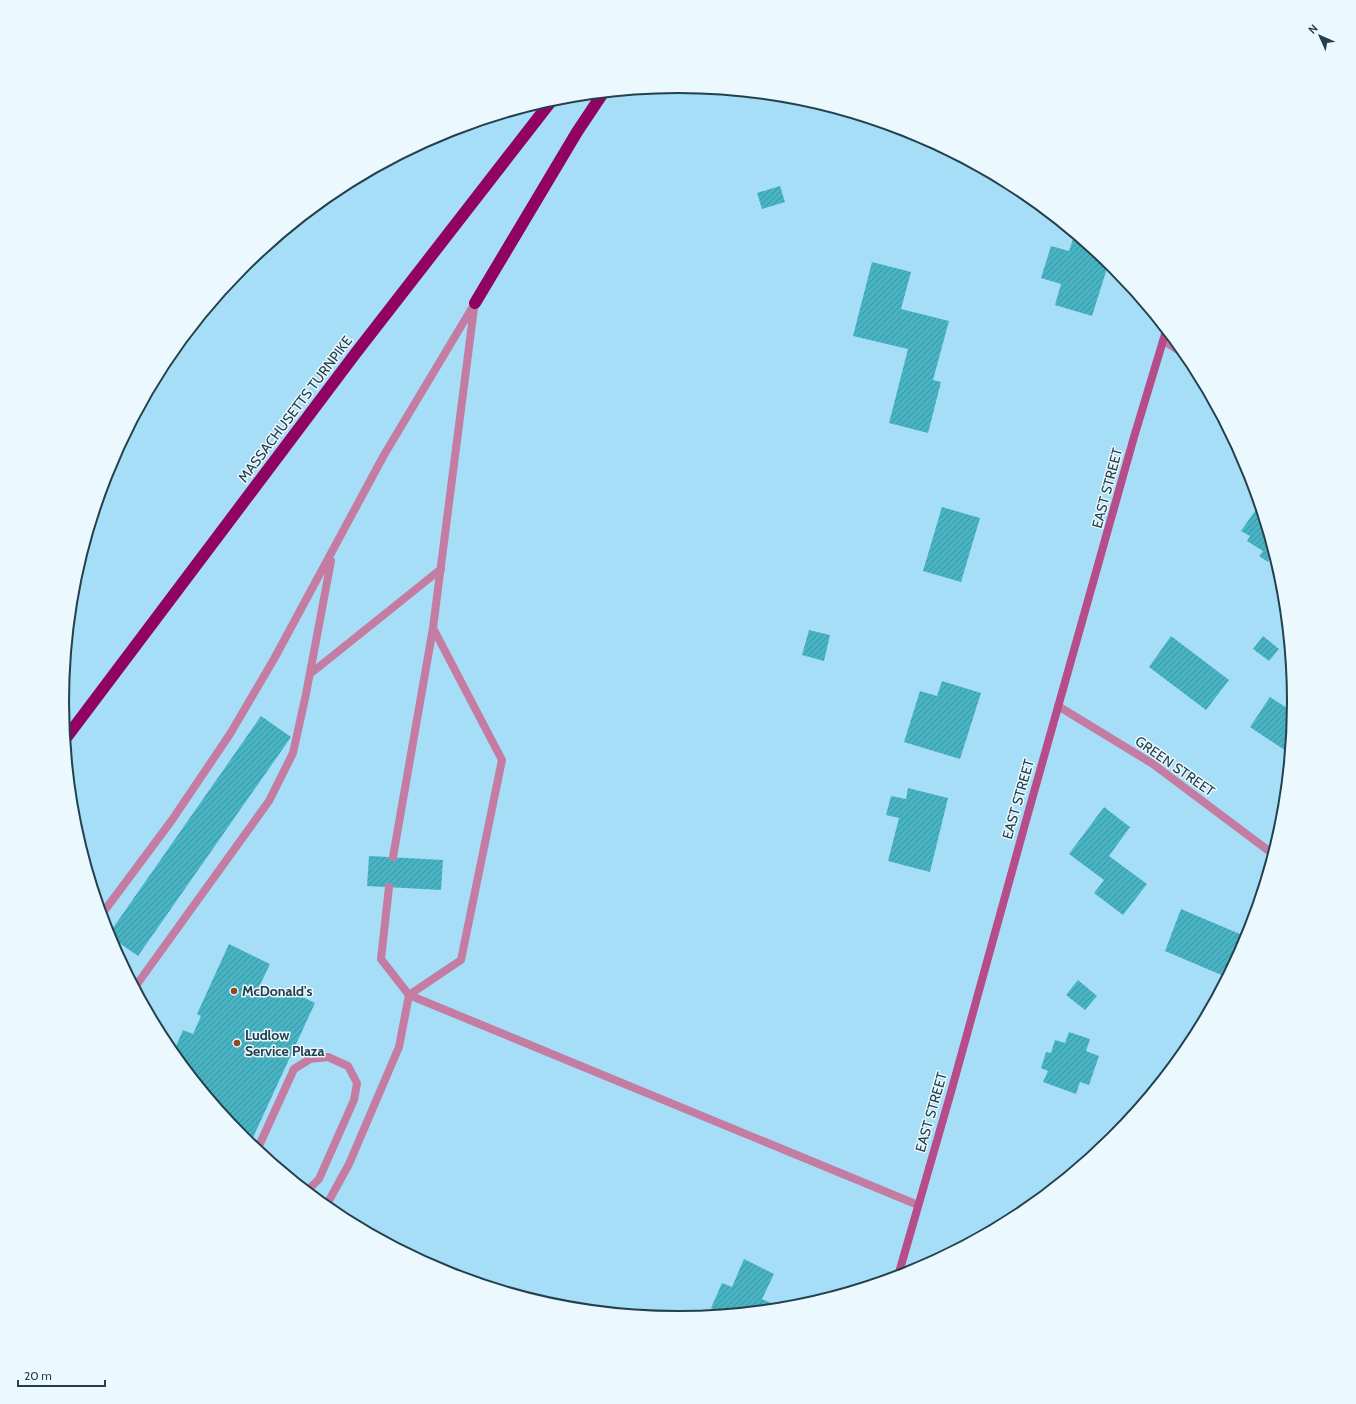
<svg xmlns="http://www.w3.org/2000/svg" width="1356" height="1404" viewBox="0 0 1356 1404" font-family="Cabin,sans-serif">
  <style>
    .building { fill: url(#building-hatch) }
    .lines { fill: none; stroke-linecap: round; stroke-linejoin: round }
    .lane { stroke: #c47ca2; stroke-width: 8 }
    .street { stroke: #c47ca2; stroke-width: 8 }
    .secondary { stroke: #b64c89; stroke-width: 8 }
    .highway { stroke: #900363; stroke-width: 12 }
    .poi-dot { fill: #8f4922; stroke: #ebf8fe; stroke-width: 1.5 }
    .labels { text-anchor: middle; stroke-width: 3; stroke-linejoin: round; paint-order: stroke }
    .street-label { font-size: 14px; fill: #23414d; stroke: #ebf8fe }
    .poi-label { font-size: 14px; font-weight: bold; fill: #23414d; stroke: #ebf8fe; text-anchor: start }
    .rim { fill: none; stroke: #23414d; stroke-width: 2 }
  </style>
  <defs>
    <pattern id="building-hatch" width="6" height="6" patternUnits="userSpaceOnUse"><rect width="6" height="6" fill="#48b4c3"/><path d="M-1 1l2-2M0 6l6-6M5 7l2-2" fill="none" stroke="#3c94a1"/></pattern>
  </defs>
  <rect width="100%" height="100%" fill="#a7def7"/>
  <path class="building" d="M780 186 785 202 762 209 757 193Z
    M1073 239 1084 242 1082 248 1097 253 1109 262 1092 316 1055 305 1061 284 1041 278 1051 246 1069 251Z
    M872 262 911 272 901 309 949 321 933 380 941 382 928 433 889 423 908 349 853 336Z
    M942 507 980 518 961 582 923 571Z
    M1257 508 1260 510 1276 560 1271 557 1268 562 1259 556 1263 551 1247 541 1250 536 1241 531Z
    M809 630 830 635 824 661 802 655Z
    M1171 636 1229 680 1206 710 1149 667Z
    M1263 636 1279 649 1269 661 1253 649Z
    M942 681 981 693 960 759 904 742 920 691 937 696Z
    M1270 697 1293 712 1289 753 1250 727Z
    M261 716 291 737 138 956 108 935Z
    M908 788 948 798 930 872 888 861 899 818 886 815 891 796 906 799Z
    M1104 807 1130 827 1109 856 1147 884 1123 915 1094 893 1104 880 1069 854Z
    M369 856 443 860 441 890 367 886Z
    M1181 909 1247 937 1226 977 1165 951Z
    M229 944 270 964 258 989 277 998 282 987 315 1003 250 1144 242 1137 173 1053 183 1030 193 1034 201 1016 197 1014Z
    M1078 980 1097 996 1085 1010 1066 995Z
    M1069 1032 1090 1039 1086 1051 1099 1056 1089 1085 1080 1082 1076 1094 1043 1082 1048 1071 1041 1068 1046 1052 1051 1053 1055 1040 1065 1043Z
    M744 1259 774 1274 762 1299 773 1304 771 1309 720 1314 721 1312 711 1308 722 1283 732 1287Z"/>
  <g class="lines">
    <path class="lane" d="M310 674 441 569
      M393 857 433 628 474 308
      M102 914 172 820 230 734 274 659 384 455 475 303
      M135 987 269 801 293 753 306 694 331 561
      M409 995 918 1205
      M409 995 461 960 502 760 433 628
      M257 1150 294 1069 310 1059 328 1057 348 1066 357 1083 354 1100 319 1179 307 1191
      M326 1206 349 1164 399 1047 409 995 381 959 389 887"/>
    <path class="street" d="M1164 341 1187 356
      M1058 706 1153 764 1273 854"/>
    <path class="secondary" d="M898 1276 951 1092 1027 817 1134 437 1166 331"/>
    <path class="highway" d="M475 303 577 132 603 93
      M66 738 355 354 552 100"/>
  </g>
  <g class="poi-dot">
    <circle cx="234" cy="991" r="4"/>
    <circle cx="237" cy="1043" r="4"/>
  </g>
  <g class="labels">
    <g class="street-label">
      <text transform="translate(295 409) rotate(-53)" y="5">MASSACHUSETTS TURNPIKE</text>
      <text transform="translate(1107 488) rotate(-75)" y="5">EAST STREET</text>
      <text transform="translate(1175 766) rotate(35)" y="5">GREEN STREET</text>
      <text transform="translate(1018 799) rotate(-74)" y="5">EAST STREET</text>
      <text transform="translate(931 1112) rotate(-74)" y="5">EAST STREET</text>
    </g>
    <g class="poi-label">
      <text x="242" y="996">McDonald's</text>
      <text x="245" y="1040">Ludlow<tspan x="245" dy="16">Service Plaza</tspan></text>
    </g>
  </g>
  <path d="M0 0H1356V1404H0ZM69 702a609 609 0 1 1 1218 0a609 609 0 1 1-1218 0Z" fill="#ebf8fe" fill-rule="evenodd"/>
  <path class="rim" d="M69 702a609 609 0 1 1 1218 0a609 609 0 1 1-1218 0Z"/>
  <g transform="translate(1320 36) rotate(315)" stroke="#ebf8fe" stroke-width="3" paint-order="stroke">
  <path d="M0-3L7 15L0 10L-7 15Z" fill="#23414d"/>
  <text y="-6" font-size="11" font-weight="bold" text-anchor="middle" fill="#23414d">N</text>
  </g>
  <path d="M18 1380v6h87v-6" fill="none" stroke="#23414d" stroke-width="2"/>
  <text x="24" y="1380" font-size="12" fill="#23414d" stroke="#ebf8fe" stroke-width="3" paint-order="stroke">20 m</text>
</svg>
